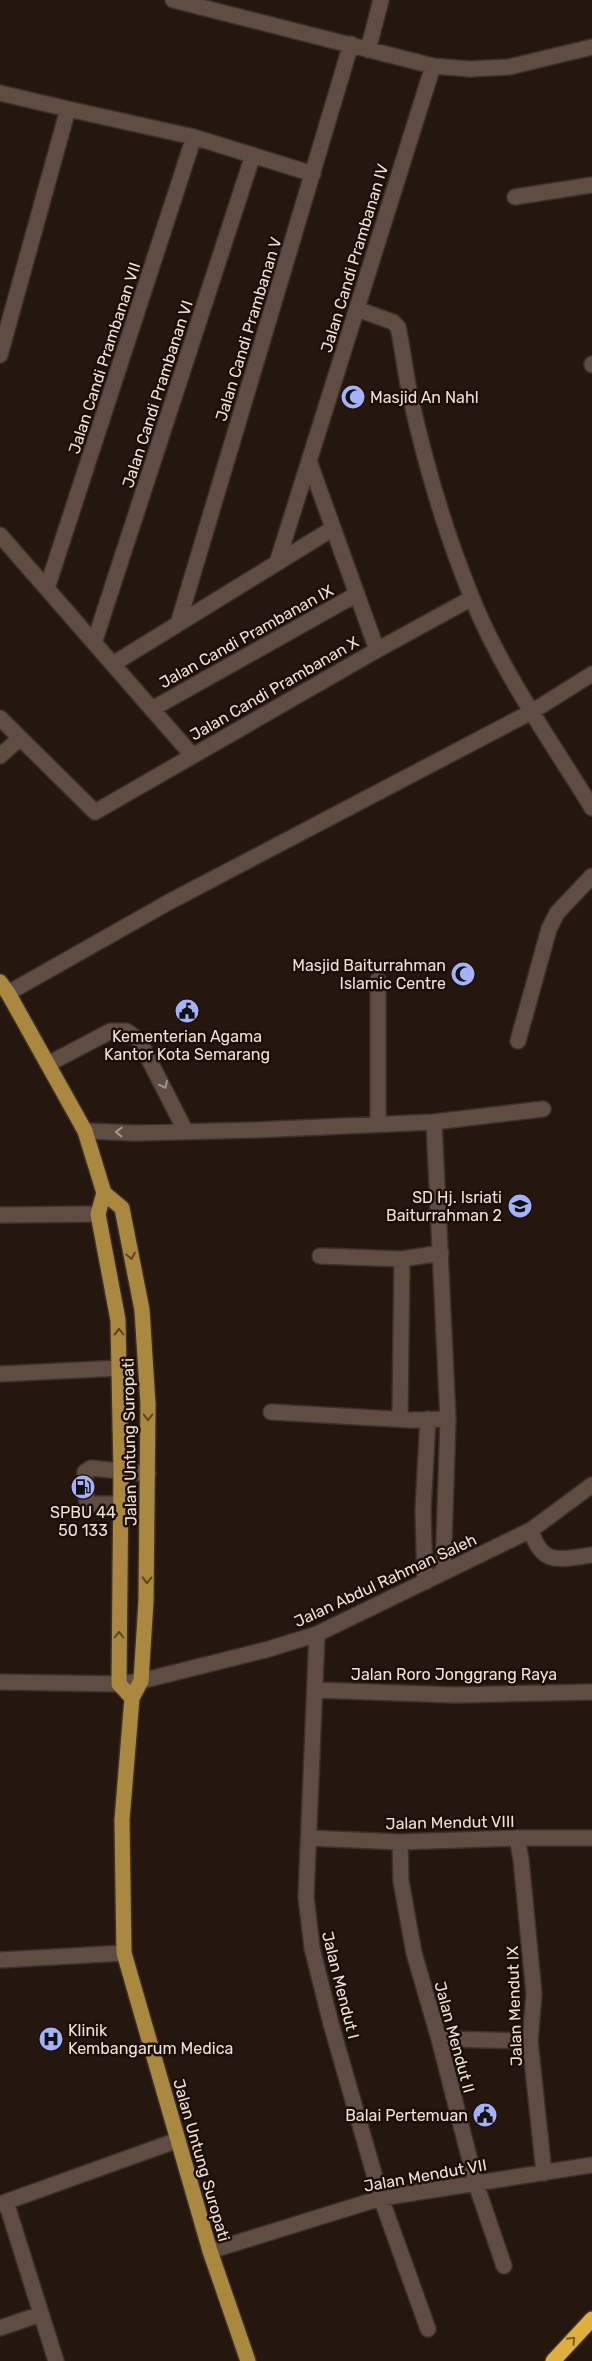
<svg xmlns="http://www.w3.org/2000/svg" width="592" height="2361" viewBox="0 0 592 2361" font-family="Rubik,sans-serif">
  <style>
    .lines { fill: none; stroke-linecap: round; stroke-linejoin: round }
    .minor-casing { stroke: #3b302c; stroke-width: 18 }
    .major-casing { stroke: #3b302c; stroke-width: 18 }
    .highway-casing { stroke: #3b302c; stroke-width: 18 }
    .minor { stroke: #5f4d43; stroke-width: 15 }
    .major { stroke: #ab8840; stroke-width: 15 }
    .highway { stroke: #deaf3e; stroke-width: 15 }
    .oneway { stroke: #a6988f }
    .oneway2 { stroke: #5d4520 }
    .oneway3 { stroke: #7e5e22 }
    .labels { text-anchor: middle; stroke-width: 5; stroke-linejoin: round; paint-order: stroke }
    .street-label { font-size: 16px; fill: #ede2db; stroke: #1d0e06 }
    .poi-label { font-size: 16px; fill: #ede2db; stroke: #1d0e06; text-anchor: end }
  </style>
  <rect width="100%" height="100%" fill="#26170e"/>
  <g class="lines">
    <defs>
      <path id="minor" d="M173 0 433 66 470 69 509 67 592 47
        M368 50 381 0
        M0 93 68 109
        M515 197 592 185
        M357 309 393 322 398 327C403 349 405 372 410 395 425 463 445 532 472 598 502 673 550 739 592 808
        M0 355 68 109 194 137 313 174
        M592 364V365
        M309 461 377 650
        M0 535 192 755
        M277 563 433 66
        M47 588 194 137
        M178 624 351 44
        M94 643 253 155
        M113 664 332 529
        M152 709 357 594
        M0 718 95 812 377 650 472 598
        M0 756 20 738
        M8 993 169 902 533 711 592 674
        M518 1041 549 929 557 913 592 876
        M48 1064 111 1031H126L139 1040 185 1130
        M434 1122 448 1419 443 1573
        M378 1124V980
        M85 1131 136 1133 255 1130 434 1122 543 1109
        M0 1215 98 1214
        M320 1256 402 1259 441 1253
        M0 1374 120 1368
        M271 1412 411 1420 448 1419
        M400 1418 402 1259
        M119 1504H87L85 1472 91 1468 148 1474
        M531 1530C542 1567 560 1559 592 1555
        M425 1582 423 1510 428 1419
        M317 1634 306 1897 312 1948 331 2024 381 2198 428 2329
        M0 1682 119 1684 141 1681 269 1649 317 1634 531 1530 592 1485
        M315 1690 455 1695 592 1692
        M309 1838 400 1842 517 1838H592
        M517 1838 521 1859 534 1994 530 2041 544 2173
        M400 1842 401 1881 414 1953 439 2039 476 2184 504 2266
        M0 1960 124 1953
        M439 2039 530 2041
        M6 2202 56 2361
        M0 2204 178 2140
        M210 2251 381 2198 592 2165
        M0 2328 41 2314"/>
      <path id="major" d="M0 982 8 993 85 1131 104 1193 98 1214 118 1320 121 1473 119 1684 132 1698
        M104 1193 122 1208 142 1310 148 1404 146 1601 141 1681 132 1698 122 1820 124 1953 210 2251 248 2361"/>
      <path id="highway" d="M553 2361 592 2319"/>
    </defs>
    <use href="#minor" class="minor-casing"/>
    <use href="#major" class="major-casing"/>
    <use href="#highway" class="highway-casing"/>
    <use href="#minor" class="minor"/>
    <use href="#major" class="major"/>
    <use href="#highway" class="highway"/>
  </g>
  <defs><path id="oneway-chevron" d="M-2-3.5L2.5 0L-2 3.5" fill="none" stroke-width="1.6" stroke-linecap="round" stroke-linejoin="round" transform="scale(1.25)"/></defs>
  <g class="oneway">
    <use href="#oneway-chevron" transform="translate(164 1085) rotate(64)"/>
    <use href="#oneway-chevron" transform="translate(119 1132) rotate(-178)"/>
  </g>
  <g class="oneway2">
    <use href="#oneway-chevron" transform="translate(131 1256) rotate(79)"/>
    <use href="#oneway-chevron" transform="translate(119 1332) rotate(-92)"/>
    <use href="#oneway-chevron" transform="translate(148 1417) rotate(90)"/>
    <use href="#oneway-chevron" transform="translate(147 1580) rotate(91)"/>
    <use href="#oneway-chevron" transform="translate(119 1635) rotate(-90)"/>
  </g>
  <use class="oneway3" href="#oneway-chevron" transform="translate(572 2340) rotate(-47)"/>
  <defs>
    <symbol id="mosque-disc" viewBox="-11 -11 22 22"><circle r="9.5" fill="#a4b2fc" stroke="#1d0e06"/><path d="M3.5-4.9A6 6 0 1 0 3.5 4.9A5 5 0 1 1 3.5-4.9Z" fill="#111"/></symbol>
    <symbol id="civic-disc" viewBox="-11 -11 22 22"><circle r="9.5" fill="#a4b2fc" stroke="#1d0e06"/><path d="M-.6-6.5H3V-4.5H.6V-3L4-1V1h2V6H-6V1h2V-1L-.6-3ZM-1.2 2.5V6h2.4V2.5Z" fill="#111"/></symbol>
    <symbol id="school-disc" viewBox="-11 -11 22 22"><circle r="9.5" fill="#a4b2fc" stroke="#1d0e06"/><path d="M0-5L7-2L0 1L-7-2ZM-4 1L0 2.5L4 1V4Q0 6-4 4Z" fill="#111"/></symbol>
    <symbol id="fuel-disc" viewBox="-11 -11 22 22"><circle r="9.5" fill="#a4b2fc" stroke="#1d0e06"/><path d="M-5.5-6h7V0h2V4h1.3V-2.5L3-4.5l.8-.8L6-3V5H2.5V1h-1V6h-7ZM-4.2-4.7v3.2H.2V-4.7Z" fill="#111"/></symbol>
    <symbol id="hospital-disc" viewBox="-11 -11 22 22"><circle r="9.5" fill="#a4b2fc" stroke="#1d0e06"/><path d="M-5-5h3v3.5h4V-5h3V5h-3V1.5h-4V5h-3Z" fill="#111"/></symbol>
  </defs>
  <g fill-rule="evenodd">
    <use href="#mosque-disc" x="339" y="383" width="28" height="28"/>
    <use href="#mosque-disc" x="449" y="960" width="28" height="28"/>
    <use href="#civic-disc" x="173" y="997" width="28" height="28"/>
    <use href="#school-disc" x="506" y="1192" width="28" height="28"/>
    <use href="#fuel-disc" x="69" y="1473" width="28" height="28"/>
    <use href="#hospital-disc" x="37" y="2025" width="28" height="28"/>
    <use href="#civic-disc" x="471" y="2101" width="28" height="28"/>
  </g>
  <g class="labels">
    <g class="street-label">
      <text transform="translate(354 258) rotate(-73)" y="6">Jalan Candi Prambanan IV</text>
      <text transform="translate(248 329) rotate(-73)" y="6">Jalan Candi Prambanan V</text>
      <text transform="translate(104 358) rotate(-72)" y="6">Jalan Candi Prambanan VII</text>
      <text transform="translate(157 394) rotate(-72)" y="6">Jalan Candi Prambanan VI</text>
      <text transform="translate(246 636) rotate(-29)" y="6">Jalan Candi Prambanan IX</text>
      <text transform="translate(274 688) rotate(-30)" y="6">Jalan Candi Prambanan X</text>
      <text transform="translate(129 1442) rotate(-91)" y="6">Jalan Untung Suropati</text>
      <text transform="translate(385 1580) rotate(-25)" y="6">Jalan Abdul Rahman Saleh</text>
      <text x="454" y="1680">Jalan Roro Jonggrang Raya</text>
      <text transform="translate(450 1822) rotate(-1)" y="6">Jalan Mendut VIII</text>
      <text transform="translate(341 1985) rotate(76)" y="6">Jalan Mendut I</text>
      <text transform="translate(514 2006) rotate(-92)" y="6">Jalan Mendut IX</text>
      <text transform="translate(455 2037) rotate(75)" y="6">Jalan Mendut II</text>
      <text transform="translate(202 2160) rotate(74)" y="6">Jalan Untung Suropati</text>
      <text transform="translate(425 2175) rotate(-10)" y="6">Jalan Mendut VII</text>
    </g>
    <g class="poi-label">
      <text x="370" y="403" text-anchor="start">Masjid An Nahl</text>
      <text x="446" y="971">Masjid Baiturrahman<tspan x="446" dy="18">Islamic Centre</tspan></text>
      <text x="187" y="1042" text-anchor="middle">Kementerian Agama<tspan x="187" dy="18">Kantor Kota Semarang</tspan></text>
      <text x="502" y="1203">SD Hj. Isriati<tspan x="502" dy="18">Baiturrahman 2</tspan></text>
      <text x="83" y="1518" text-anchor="middle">SPBU 44<tspan x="83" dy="18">50 133</tspan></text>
      <text x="68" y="2036" text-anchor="start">Klinik<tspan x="68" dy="18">Kembangarum Medica</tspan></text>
      <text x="468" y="2121">Balai Pertemuan</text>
    </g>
  </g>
</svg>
